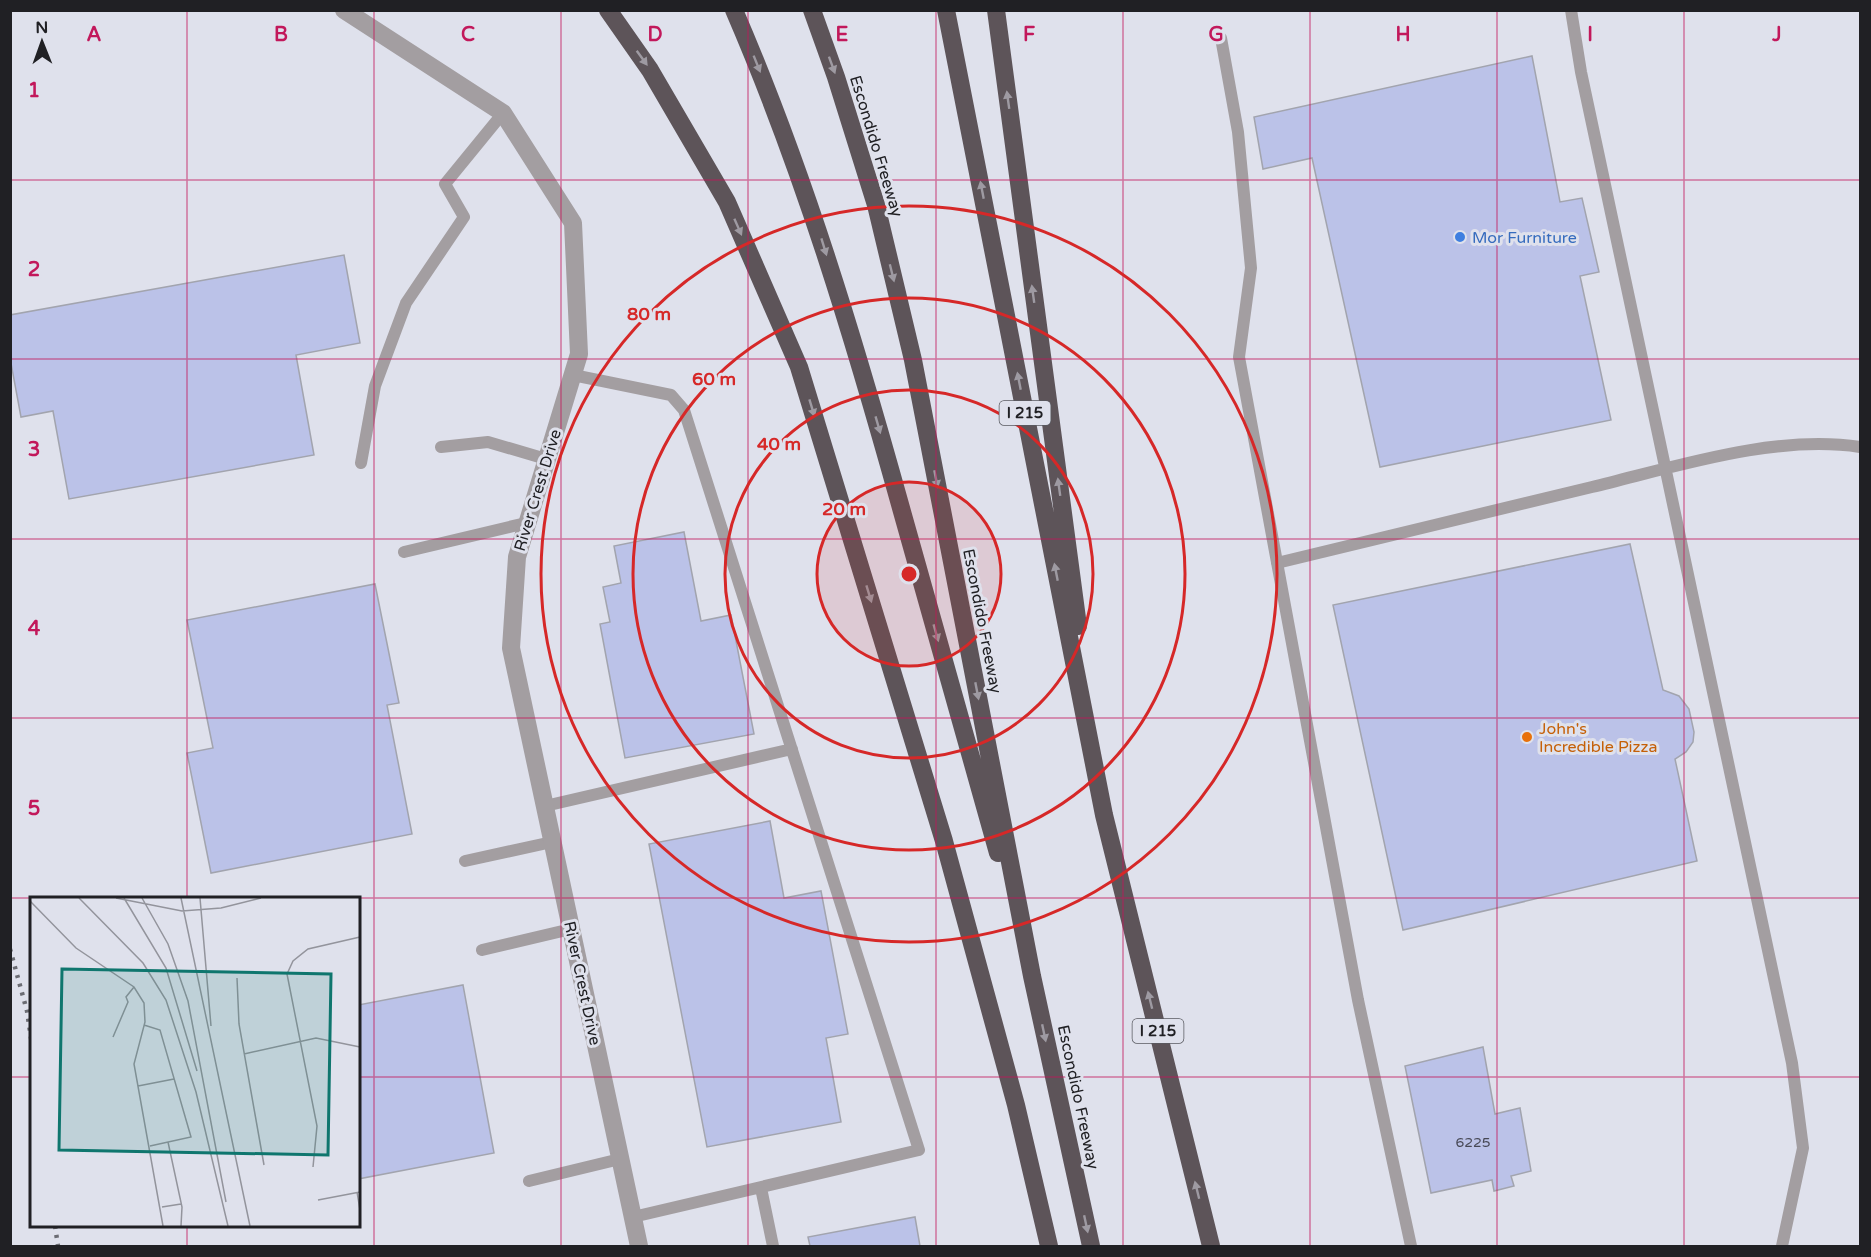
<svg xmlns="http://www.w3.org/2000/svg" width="1871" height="1257" viewBox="0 0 1871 1257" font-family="'Varela Round',sans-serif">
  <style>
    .building { fill: #bbc2e8; stroke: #a2a4ae; stroke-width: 1.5 }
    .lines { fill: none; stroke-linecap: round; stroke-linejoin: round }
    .lane { stroke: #a39ea1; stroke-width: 12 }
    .street { stroke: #a39ea1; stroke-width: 18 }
    .highway { stroke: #5d5459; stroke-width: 18 }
    .rail { stroke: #6b6c73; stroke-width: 4.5; stroke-dasharray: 3 6; stroke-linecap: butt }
    .oneway { fill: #9e9aa2 }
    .grid { fill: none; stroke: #c2185b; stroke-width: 1.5; stroke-opacity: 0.55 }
    .ring { fill: none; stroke: #d62828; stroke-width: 3 }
    .shop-dot { fill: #3f7fe0; stroke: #dfe1ec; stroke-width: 2 }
    .food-dot { fill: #e8710a; stroke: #dfe1ec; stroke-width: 2 }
    .labels { text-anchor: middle; stroke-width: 6; stroke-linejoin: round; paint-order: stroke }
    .number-label { font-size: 14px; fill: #474855 }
    .shield { fill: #dfe1ec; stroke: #595a60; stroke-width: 1.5 }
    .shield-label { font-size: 15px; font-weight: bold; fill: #202024 }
    .street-label { font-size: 16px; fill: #202024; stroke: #dfe1ec }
    .shop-label { font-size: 16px; fill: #366cbe; stroke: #dfe1ec; text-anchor: start }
    .food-label { font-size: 16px; fill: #c56008; stroke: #dfe1ec; text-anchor: start }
    .inset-road { fill: none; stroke: #93949c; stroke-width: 1.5 }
    .view { fill: #0f766e; fill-opacity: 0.15; stroke: #0f766e; stroke-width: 3 }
    .inset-edge { fill: none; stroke: #202024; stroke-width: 3 }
    .grid-label { font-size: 20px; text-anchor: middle; font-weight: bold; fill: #c2185b; stroke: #dfe1ec; stroke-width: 6; stroke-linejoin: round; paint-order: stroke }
    .centre { fill: #d62828; stroke: #dfe1ec; stroke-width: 3 }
    .ring-label { font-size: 18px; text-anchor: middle; font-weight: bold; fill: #d62828; stroke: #dfe1ec; stroke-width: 6; stroke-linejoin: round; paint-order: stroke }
  </style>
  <rect width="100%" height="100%" fill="#dfe1ec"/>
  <path class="building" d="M1532 56 1560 202 1582 198 1599 272 1580 276 1611 420 1380 467 1312 158 1263 169 1254 117Z
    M344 255 360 343 296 355 314 455 69 499 53 411 21 417 10 358V315Z
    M684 532 701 621 731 615 754 734 625 758 600 624 610 622 603 587 621 583 614 546Z
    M1630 544 1663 690 1679 696 1689 709 1694 732 1693 742 1686 752 1675 759 1697 861 1403 930 1333 605Z
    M375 584 399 703 387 705 412 834 211 873 187 753 213 748 187 620Z
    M770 821 784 898 821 891 848 1034 826 1038 841 1122 707 1147 649 844Z
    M463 985 494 1153 358 1179V1005Z
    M1483 1047 1495 1114 1520 1108 1531 1171 1511 1176 1514 1186 1494 1191 1492 1180 1431 1193 1405 1066Z
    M915 1217 920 1246H810L808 1237Z"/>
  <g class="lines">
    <path class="lane" d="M1571 10 1581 72 1792 1063 1803 1148 1782 1246
      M1221 38 1238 132 1251 268 1239 357 1358 1000 1411 1246
      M573 375 671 395 684 410 919 1150 633 1217
      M441 447 488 442 546 459
      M361 463 375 386 406 303 464 217 445 184 503 113
      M404 552 526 523
      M1277 563C1382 538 1487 512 1592 487 1675 467 1774 434 1860 447
      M545 806 792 749
      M465 861 552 842
      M482 950 571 929
      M529 1181 620 1159
      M761 1188 773 1246"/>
    <path class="street" d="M344 10 503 113 573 223 579 354 517 557 511 648 639 1246"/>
    <path class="highway" d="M608 10 650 70 727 202 799 367 944 841 1016 1105 1049 1246
      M734 10C804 172 854 339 901 508 933 623 965 738 998 853
      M812 10 836 77 876 205 913 360 1032 976 1091 1246
      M946 10 1104 815 1211 1246
      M996 10 1078 626"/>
    <path class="rail" d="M10 949 27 1011 32 1045
      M55 1226 58 1246"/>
  </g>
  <defs><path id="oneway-solid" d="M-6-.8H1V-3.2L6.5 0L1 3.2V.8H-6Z" transform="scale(1.5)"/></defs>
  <g class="oneway">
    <use href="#oneway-solid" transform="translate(642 58) rotate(54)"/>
    <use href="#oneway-solid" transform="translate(757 64) rotate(68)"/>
    <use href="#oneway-solid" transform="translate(832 65) rotate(70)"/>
    <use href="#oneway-solid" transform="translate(1008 100) rotate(-98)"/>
    <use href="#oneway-solid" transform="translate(982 190) rotate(-101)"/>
    <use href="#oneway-solid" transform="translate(738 227) rotate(66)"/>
    <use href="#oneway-solid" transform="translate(824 247) rotate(73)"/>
    <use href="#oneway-solid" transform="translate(892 273) rotate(76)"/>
    <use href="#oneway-solid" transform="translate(1033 294) rotate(-98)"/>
    <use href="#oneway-solid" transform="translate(1019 381) rotate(-101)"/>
    <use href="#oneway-solid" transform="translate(812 408) rotate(73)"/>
    <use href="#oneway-solid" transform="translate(878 425) rotate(74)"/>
    <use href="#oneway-solid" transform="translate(936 479) rotate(79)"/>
    <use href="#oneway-solid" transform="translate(1059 487) rotate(-98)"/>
    <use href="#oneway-solid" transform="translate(1056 572) rotate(-101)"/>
    <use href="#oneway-solid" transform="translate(869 594) rotate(73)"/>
    <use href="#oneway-solid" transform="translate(936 633) rotate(74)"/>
    <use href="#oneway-solid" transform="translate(977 691) rotate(79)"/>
    <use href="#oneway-solid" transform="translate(1150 1000) rotate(-104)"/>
    <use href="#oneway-solid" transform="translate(1044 1033) rotate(78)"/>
    <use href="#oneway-solid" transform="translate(1197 1190) rotate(-104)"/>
    <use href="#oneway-solid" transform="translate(1086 1224) rotate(78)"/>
  </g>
  <path class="grid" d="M187 10V898M374 10V1246M561 10V1246M748 10V1246M936 10V1246M1123 10V1246M1310 10V1246M1497 10V1246M1684 10V1246M10 180H1860M10 359H1860M10 539H1860M10 718H1860M10 898H1860M10 1077H32M358 1077H1860M187 1226V1246"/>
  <circle cx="909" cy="574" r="92" fill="#d62828" fill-opacity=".12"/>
  <g class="ring">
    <circle cx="909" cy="574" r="92"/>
    <circle cx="909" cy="574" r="184"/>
    <circle cx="909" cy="574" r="276"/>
    <circle cx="909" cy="574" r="368"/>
  </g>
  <circle class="shop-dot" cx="1460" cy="237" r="6"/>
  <circle class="food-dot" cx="1527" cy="737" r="6"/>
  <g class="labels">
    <g class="number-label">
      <text x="1473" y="1147">6225</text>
    </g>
    <g class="shield">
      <rect x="999.5" y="401" width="51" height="24" rx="4.5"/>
      <rect x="1132.5" y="1019" width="51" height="24" rx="4.5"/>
    </g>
    <g class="shield-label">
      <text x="1025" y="418">I 215</text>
      <text x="1158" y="1036">I 215</text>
    </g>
    <g class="street-label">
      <text transform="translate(877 146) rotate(73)" y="6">Escondido Freeway</text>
      <text transform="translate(537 490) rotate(-73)" y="6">River Crest Drive</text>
      <text transform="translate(983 621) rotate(79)" y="6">Escondido Freeway</text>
      <text transform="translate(583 983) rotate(78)" y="6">River Crest Drive</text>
      <text transform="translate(1079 1097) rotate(78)" y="6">Escondido Freeway</text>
    </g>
    <g class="shop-label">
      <text x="1472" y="243">Mor Furniture</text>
    </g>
    <g class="food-label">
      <text x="1539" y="734">John's<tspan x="1539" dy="18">Incredible Pizza</tspan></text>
    </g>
  </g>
  <g transform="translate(30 897)">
    <rect width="330" height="330" fill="#dfe1ec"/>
    <path class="inset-road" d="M49 1 113 66 136 103 166 195 198 329M86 1 152 14 191 11 231 1M94 1 136 71 167 174M112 1 138 47 158 104 196 305M151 1 220 329M170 1 181 129M0 4 46 51 104 90 114 106 115 125 104 167 133 329M207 81 209 127 234 268M114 128 130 133 161 240 120 249M83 140 98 105 96 100 104 90M214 157 286 141 330 150M108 189 144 182M138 245 152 310 151 329M283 270 287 229 257 77 263 64 278 52 330 40M327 295 330 313M288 303 330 295M132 310 151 307"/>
    <path class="view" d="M32 72 301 77 298 258 29 253Z"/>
    <rect width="330" height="330" class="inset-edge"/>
  </g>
  <g class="grid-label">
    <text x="94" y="41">A</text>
    <text x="281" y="41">B</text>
    <text x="468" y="41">C</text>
    <text x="655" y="41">D</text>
    <text x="842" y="41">E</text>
    <text x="1029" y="41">F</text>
    <text x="1216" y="41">G</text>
    <text x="1403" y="41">H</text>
    <text x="1590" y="41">I</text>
    <text x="1777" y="41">J</text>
    <text x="34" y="97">1</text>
    <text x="34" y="276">2</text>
    <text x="34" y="456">3</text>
    <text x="34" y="635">4</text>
    <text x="34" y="815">5</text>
  </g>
  <circle cx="909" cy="574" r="9" class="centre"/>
  <g class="ring-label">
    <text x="649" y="320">80 m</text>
    <text x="714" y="385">60 m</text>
    <text x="779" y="450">40 m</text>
    <text x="844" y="515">20 m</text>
  </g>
  <rect width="1871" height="1257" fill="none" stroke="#202024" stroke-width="24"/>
  <g transform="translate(42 42) rotate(359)" stroke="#dfe1ec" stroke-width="4.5" paint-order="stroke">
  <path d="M0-4.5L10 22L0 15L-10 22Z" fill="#202024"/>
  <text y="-9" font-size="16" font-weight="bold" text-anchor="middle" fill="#202024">N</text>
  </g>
</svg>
